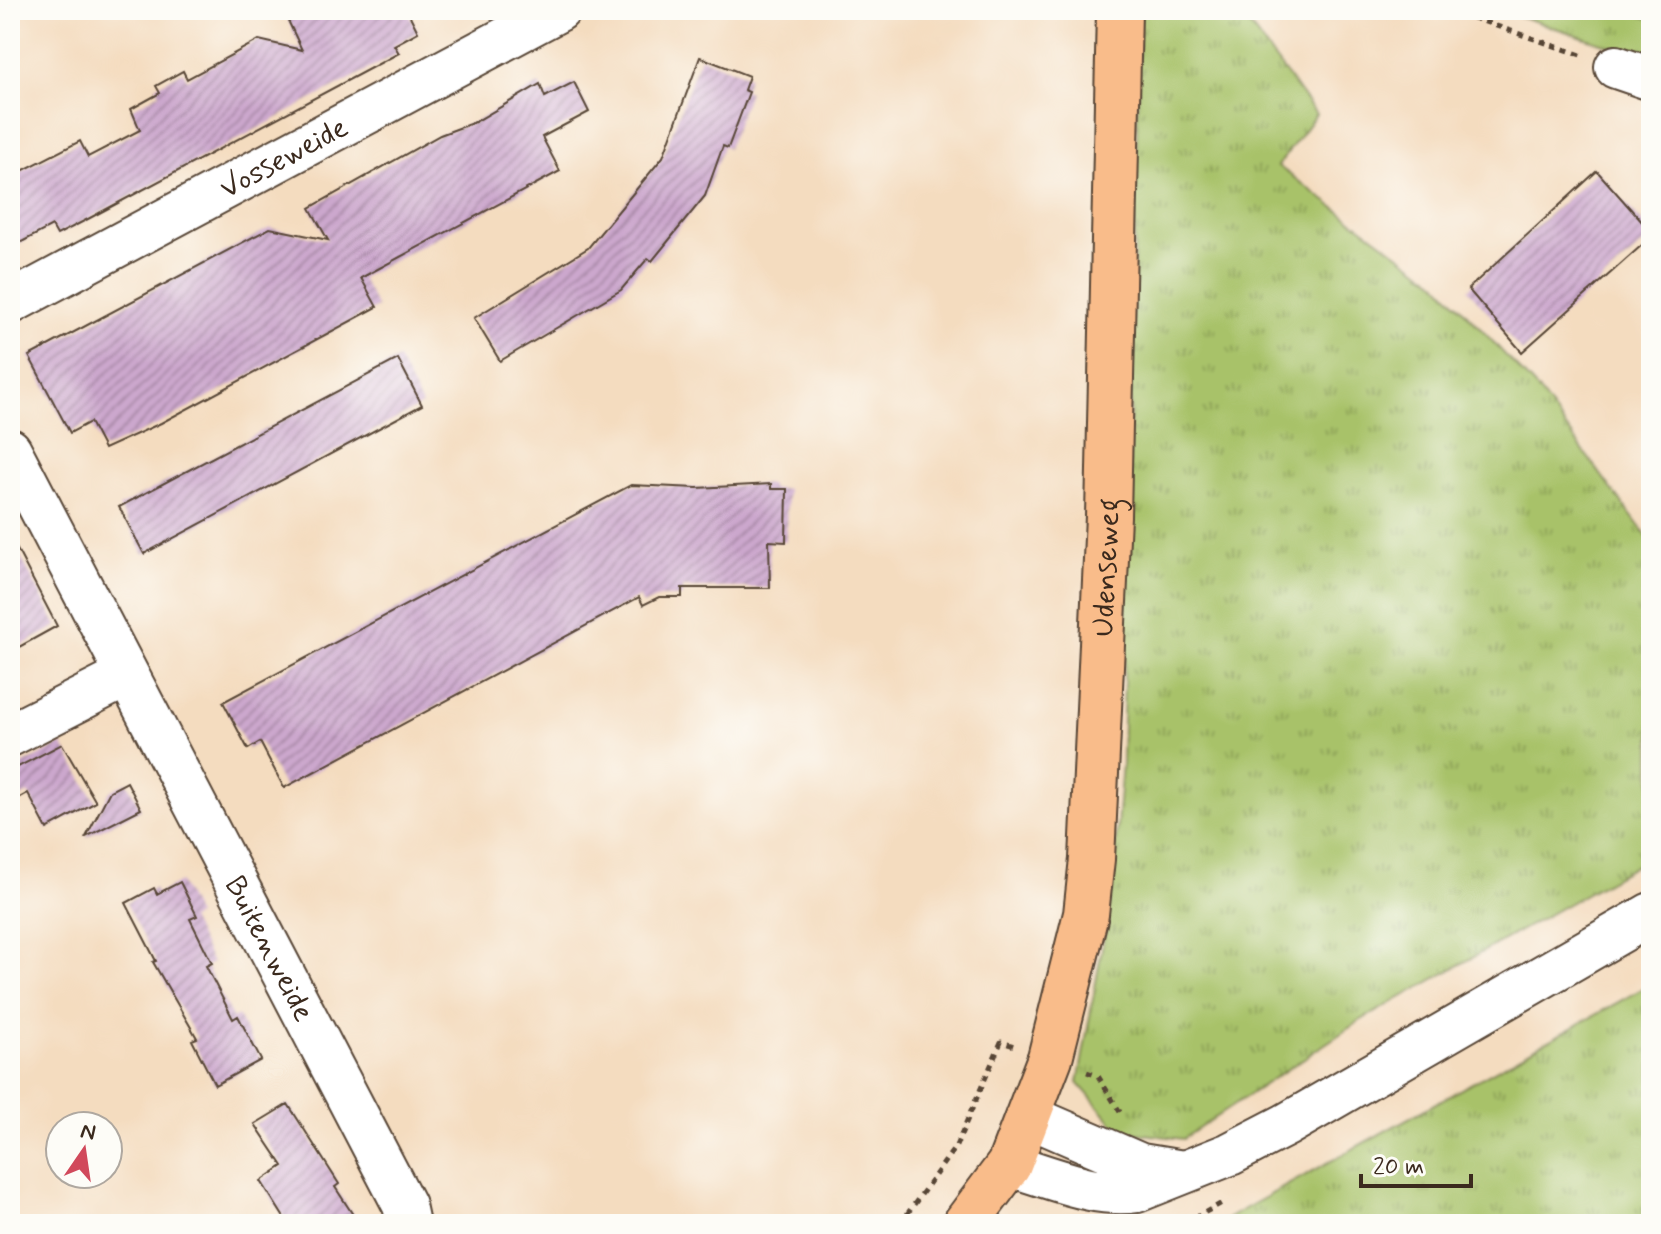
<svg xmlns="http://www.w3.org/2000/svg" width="1661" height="1234" viewBox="0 0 1661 1234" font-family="Mynerve,sans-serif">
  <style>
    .grass { fill: url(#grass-tufts); stroke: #727644; stroke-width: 2 }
    .building { fill: url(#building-hatch) }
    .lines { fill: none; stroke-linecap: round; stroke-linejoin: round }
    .minor-casing { stroke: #574536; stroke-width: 46 }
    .major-casing { stroke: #574536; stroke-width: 48 }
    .path { stroke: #574536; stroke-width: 5; stroke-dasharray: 6 6; stroke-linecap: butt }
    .minor { stroke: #fff; stroke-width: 42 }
    .major { stroke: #f9bc8a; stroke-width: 44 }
    .labels { text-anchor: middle; stroke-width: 8; stroke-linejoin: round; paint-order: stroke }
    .street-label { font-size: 30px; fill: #3b2a1e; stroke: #fdfcf7 }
  </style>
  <defs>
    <pattern id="grass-tufts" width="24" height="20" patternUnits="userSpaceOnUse" patternTransform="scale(2)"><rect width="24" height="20" fill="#a8c269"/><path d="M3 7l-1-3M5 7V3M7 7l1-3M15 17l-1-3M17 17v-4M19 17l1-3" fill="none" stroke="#8a9e56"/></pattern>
    <pattern id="building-hatch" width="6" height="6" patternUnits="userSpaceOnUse" patternTransform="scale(2)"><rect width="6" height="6" fill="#cca7cd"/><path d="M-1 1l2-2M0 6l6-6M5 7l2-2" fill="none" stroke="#a788a6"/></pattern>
  </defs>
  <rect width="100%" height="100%" fill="#fdfcf7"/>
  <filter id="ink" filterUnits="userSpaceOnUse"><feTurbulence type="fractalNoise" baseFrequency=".0125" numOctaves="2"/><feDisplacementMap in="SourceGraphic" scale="16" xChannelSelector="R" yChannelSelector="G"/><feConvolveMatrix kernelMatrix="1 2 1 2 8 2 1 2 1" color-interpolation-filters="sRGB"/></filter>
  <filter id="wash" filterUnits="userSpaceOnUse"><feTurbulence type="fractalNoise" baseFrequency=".006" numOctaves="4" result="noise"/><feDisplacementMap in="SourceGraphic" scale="32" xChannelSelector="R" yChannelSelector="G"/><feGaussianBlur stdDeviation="1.8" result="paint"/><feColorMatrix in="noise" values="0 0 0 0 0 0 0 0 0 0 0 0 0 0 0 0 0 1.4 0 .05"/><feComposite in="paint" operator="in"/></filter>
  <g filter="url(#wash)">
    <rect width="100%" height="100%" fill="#f4dcbf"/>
    <path class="grass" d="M1140 10H1238L1316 114 1278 166 1438 283 1538 390 1651 542V857L1358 1022 1183 1139 1120 1131 1078 1083 1112 892 1122 763Z
      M1500 10H1623L1651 19V59Z
      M1651 984V1224H1218L1248 1207Z"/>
    <g id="blocks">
      <path class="building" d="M283 10H407L418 32 394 45 399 53 88 219 57 235 52 226 10 248V177L80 141 88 157 140 130 131 109 160 93 156 86 183 71 187 79 259 40 302 50Z
        M700 57 749 76 744 90 749 92 728 148 723 146 705 196 652 261 648 258 621 290 500 361 474 318 588 248 663 157Z
        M574 82 589 112 542 137 560 171 361 278 377 307 161 423 104 449 90 422 70 433 29 356 270 228 328 240 310 208 440 135 475 122 540 84 545 97Z
        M1597 171 1651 232V237L1522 352 1468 289Z
        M398 359 422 405 144 554 119 507Z
        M771 484V489H787L786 542 769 541 770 588H682V597H659L643 605 639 597 284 788 260 742 248 749 223 702 631 485 697 488Z
        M10 536 57 626 10 652Z
        M62 744 96 802 47 829 28 793 10 803V771Z
        M127 782 141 809 86 837 110 791Z
        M180 882 197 916 190 919 212 963 206 966 233 1019 238 1016 261 1060 215 1085 192 1040 197 1038 153 962 156 961 126 903 154 888 157 894Z
        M288 1104 339 1184 335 1187 359 1224H288L261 1181 283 1166 255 1124Z"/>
    </g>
  </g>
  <g filter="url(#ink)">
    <use href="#blocks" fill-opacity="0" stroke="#574536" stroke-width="2"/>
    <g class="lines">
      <defs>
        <g id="minor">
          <path d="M1616 67 1651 79"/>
          <path id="s1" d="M10 303 559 10"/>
          <path id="s2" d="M10 450 404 1205 408 1224"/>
          <path d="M10 735 126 676"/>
          <path d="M1028 1116 1141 1165 1183 1172"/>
          <path d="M1009 1165C1048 1176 1096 1198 1137 1191L1230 1154 1286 1125 1651 914"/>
        </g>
        <g id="major">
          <path id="s3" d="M965 1224 1009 1165 1050 1058 1086 914 1092 859 1108 516 1119 10"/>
        </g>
      </defs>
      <use href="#minor" class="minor-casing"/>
      <use href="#major" class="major-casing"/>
      <path class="path" d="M1450 10 1581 55
        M1087 1072 1098 1076 1120 1112
        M900 1224 956 1146 1001 1042 1014 1046
        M1184 1224 1222 1203"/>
      <use href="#minor" class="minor"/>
      <use href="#major" class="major"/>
    </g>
  </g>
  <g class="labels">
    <g class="street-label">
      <text dy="10" stroke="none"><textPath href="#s1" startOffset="310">Vosseweide</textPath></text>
      <text dy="10" stroke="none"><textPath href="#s3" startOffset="684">Udenseweg</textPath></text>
      <text dy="10" stroke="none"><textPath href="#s2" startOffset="562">Buitenweide</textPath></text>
    </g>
  </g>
  <rect width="1661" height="1234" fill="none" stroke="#fdfcf7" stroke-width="40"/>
  <g transform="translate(84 1150) rotate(13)"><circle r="38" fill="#fdfcf7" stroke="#afa8a0" stroke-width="2"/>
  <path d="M0-6L14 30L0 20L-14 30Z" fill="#d1495b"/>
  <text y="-12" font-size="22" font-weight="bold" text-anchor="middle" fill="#3b2a1e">N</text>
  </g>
  <path d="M1361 1174v12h110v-12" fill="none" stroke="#3b2a1e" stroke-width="4"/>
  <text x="1373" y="1174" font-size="24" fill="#3b2a1e" stroke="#fdfcf7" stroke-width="6" paint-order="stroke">20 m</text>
</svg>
